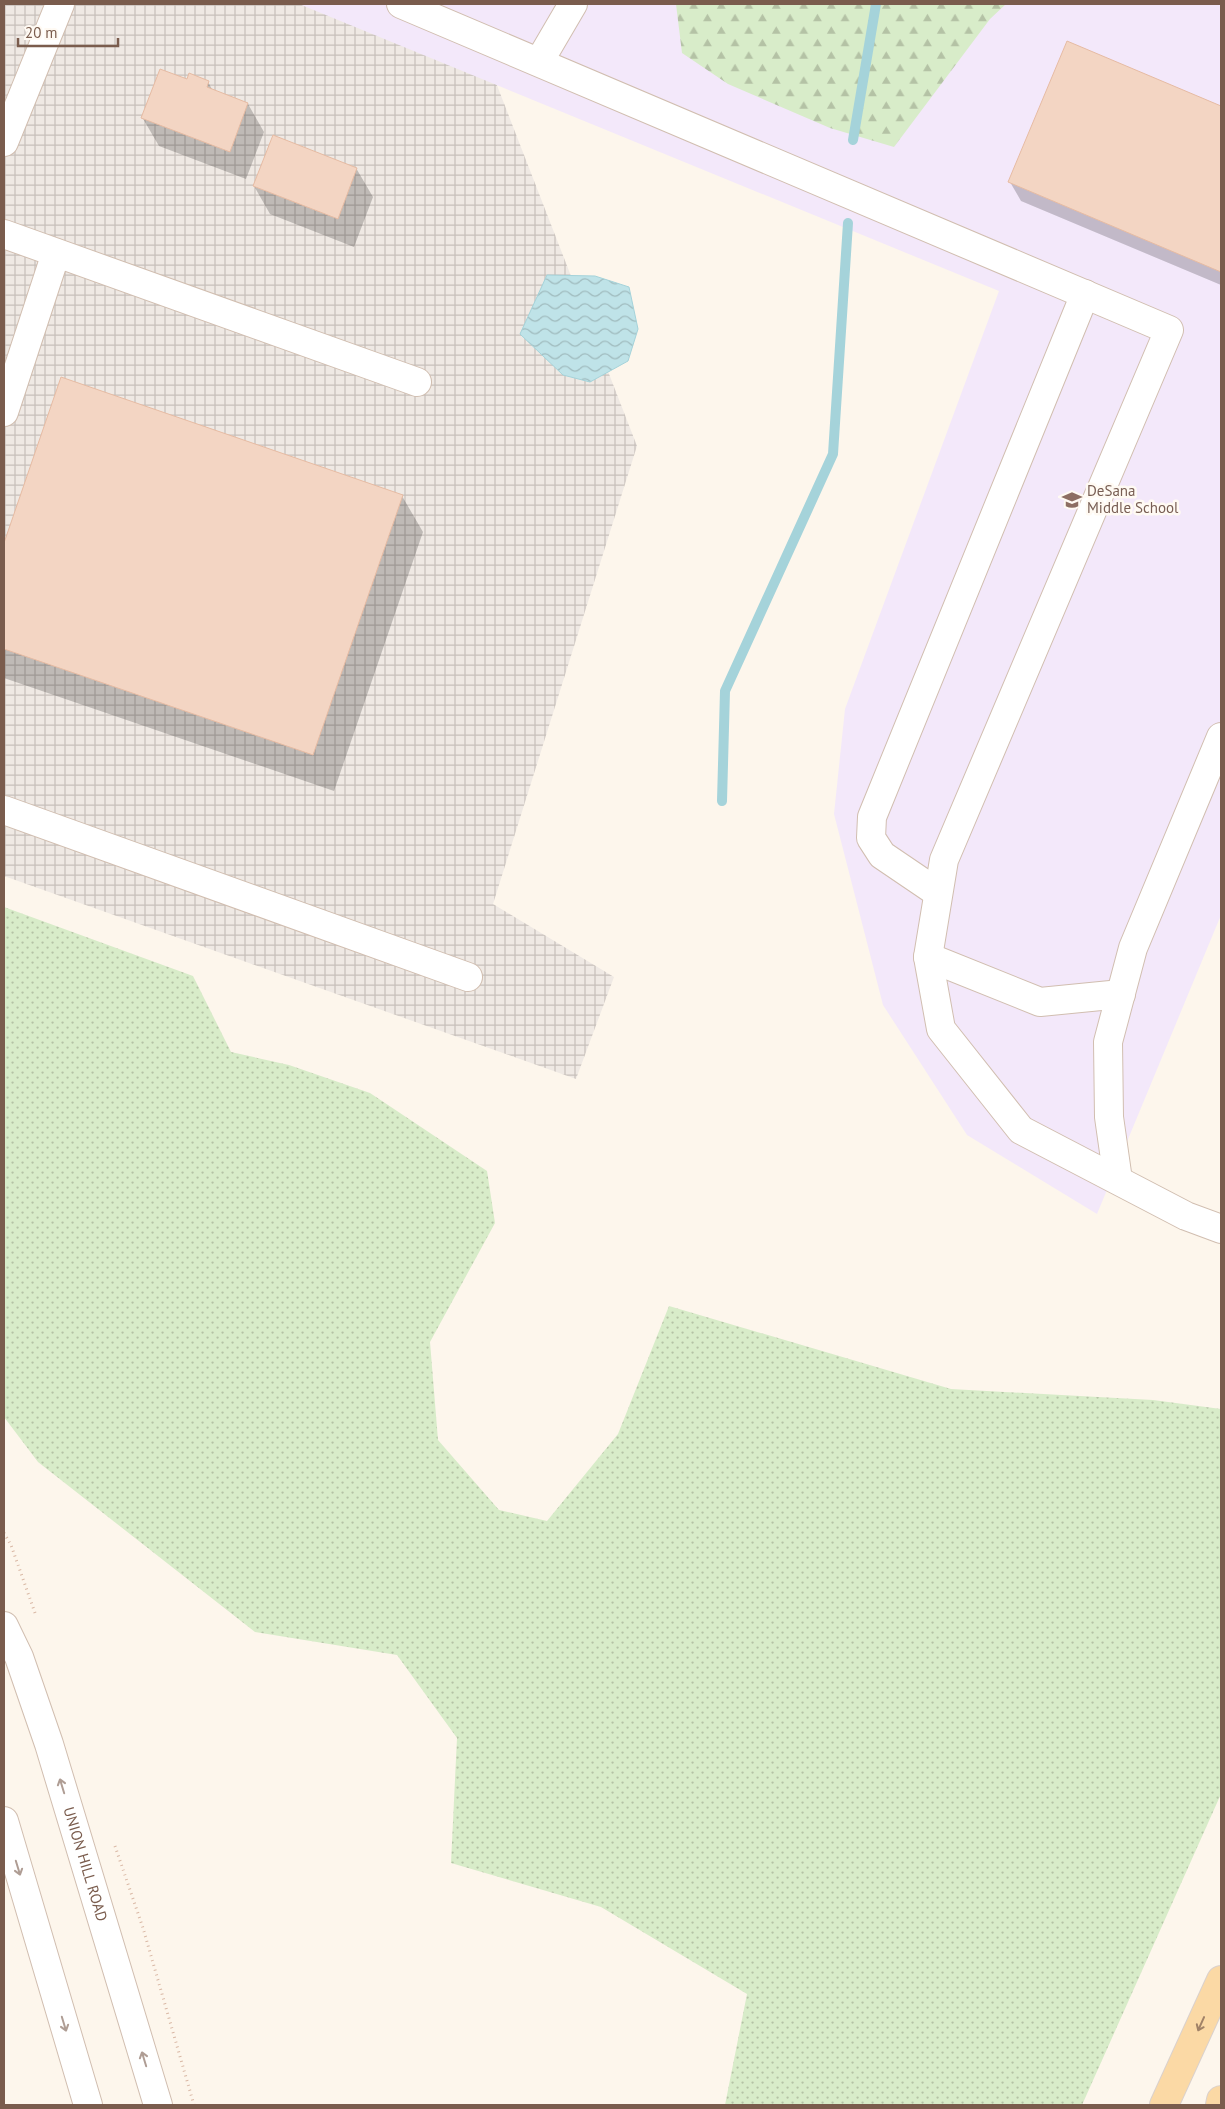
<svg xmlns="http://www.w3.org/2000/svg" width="1225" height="2109" viewBox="0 0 1225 2109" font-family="'PT Sans',sans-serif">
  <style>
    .industrial { fill: url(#industrial-grid) }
    .education { fill: #f3e8fa }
    .grass { fill: url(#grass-dots) }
    .forest { fill: url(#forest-firs) }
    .water { fill: url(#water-waves); stroke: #a5d3da }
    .shadow { fill: #0003 }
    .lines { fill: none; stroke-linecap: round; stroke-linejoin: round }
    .stream { stroke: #a5d3da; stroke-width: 10 }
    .building { fill: #f3d5c3; stroke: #e6bba3 }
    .minor-casing { stroke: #d1beb0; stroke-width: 30 }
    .major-casing { stroke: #dad1cd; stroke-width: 30 }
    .path { stroke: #d9b8a5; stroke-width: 3; stroke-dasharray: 1 4; stroke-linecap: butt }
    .minor { stroke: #fff; stroke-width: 28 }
    .major { stroke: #fbd9a5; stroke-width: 28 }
    .oneway { stroke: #af9d94 }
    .oneway2 { stroke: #a18267 }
    .labels { text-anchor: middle; stroke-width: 5; stroke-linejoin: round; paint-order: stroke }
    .education-label { font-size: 15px; fill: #785e54; stroke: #fffaf3; text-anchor: start }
    .street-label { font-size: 15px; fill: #7a5c4d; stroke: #fffaf3 }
  </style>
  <defs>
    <pattern id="industrial-grid" width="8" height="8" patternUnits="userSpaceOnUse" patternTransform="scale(1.25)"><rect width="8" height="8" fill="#efe9e4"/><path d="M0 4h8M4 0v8" fill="none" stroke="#c7c0bb"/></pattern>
    <pattern id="grass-dots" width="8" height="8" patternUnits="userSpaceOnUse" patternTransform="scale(1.25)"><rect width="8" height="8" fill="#d8ecc9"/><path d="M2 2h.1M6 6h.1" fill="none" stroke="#b4c2a5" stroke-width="1.8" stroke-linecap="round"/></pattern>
    <pattern id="forest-firs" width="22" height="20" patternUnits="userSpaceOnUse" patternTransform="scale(1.25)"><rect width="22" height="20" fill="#d8ecc9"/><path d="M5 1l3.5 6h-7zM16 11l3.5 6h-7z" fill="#b4c2a5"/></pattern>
    <pattern id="water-waves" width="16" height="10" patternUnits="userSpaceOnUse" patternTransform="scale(1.25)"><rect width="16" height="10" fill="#bfe3e8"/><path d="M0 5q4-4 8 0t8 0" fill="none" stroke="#a0bbbe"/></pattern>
  </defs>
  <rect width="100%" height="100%" fill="#fdf6ec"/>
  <path class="industrial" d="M4 4H358L486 57 637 446 493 904 614 977 576 1079 4 876Z"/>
  <path class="education" d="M299 4H1221V915L1097 1214 967 1135 883 1005 834 814 845 709 999 291Z"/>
  <path class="grass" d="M4 907 193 976 231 1052 289 1065 370 1093 487 1171 495 1223 430 1342 438 1440 499 1510 547 1521 618 1434 669 1306 951 1389 1153 1400 1221 1409V1794L1082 2105H725L747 1994 601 1907 451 1863 457 1738 397 1655 255 1632 38 1462 4 1417Z"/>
  <path class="forest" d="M676 4H1006L990 19 894 147 830 128 728 84 682 53Z"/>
  <path class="water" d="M547 275 595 276 629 287 638 329 628 361 590 382 563 375 520 334Z"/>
  <path class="shadow" d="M1068 43 1221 107V285L1021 201 1010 182Z
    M187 81 208 82 213 91 248 104 264 132 246 179 159 146 142 117Z
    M356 168 373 197 354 247 270 214 254 186Z
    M62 378 402 496 423 532 334 791 4 678V547Z"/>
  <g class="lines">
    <path class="stream" d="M853 140 876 4
      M722 801 725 691 833 454 848 223"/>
  </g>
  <path class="building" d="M1067 41 1221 106V272L1008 182Z
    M160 69 187 79 189 73 209 81 207 87 248 103 230 152 141 118Z
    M273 135 357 168 338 219 253 186Z
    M61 377 403 495 313 755 4 649V543Z"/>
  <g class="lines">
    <defs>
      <g id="minor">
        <path d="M401 4 1169 330 944 860 928 957 941 1029 1021 1130 1186 1216 1221 1229"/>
        <path d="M539 62 573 4"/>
        <path d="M4 142 60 4"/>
        <path d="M4 234 417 382"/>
        <path d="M4 412 56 253"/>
        <path d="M4 810 468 977"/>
        <path d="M938 893 882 855 871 838 872 817 1085 294"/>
        <path d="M928 957 1040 1002 1121 994"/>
        <path d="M1118 1180 1109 1117 1108 1042 1133 948 1221 737"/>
        <path id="s1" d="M4 1626 19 1657 49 1744 158 2105"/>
        <path d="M4 1821 88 2105"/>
      </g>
      <path id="major" d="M1164 2105 1221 1980
        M1220 2105 1221 2100"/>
    </defs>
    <use href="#minor" class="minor-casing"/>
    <use href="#major" class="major-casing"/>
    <path class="path" d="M4 1533 11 1545 35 1613
      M115 1846 143 1928 194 2105"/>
    <use href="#minor" class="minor"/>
    <use href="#major" class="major"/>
  </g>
  <defs><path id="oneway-shaft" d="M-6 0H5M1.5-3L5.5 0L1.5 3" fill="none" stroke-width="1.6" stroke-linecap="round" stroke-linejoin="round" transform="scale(1.25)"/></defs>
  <g class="oneway">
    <use href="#oneway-shaft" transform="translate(62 1786) rotate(-107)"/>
    <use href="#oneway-shaft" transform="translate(18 1868) rotate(73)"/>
    <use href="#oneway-shaft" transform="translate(64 2024) rotate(73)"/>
    <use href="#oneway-shaft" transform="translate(144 2059) rotate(-107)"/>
  </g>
  <use class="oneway2" href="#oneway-shaft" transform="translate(1201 2024) rotate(114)"/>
  <defs>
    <symbol id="school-bare" viewBox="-9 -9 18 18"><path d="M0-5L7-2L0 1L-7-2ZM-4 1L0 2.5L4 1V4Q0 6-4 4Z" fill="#8d6e63" stroke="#fffaf3" stroke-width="2.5" paint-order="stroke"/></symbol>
  </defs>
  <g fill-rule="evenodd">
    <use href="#school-bare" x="1058" y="486" width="28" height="28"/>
  </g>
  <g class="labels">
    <g class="education-label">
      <text x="1087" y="496">DeSana<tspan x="1087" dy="17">Middle School</tspan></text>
    </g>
    <g class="street-label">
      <text dy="5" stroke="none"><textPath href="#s1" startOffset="252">UNION HILL ROAD</textPath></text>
    </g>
  </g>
  <rect width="1225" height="2109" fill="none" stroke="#7a5c4d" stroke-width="10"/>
  <path d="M18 38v8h100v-8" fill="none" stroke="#7a5c4d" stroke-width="2.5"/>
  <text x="25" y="38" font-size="15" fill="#7a5c4d" stroke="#fffaf3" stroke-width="4" paint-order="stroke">20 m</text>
</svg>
